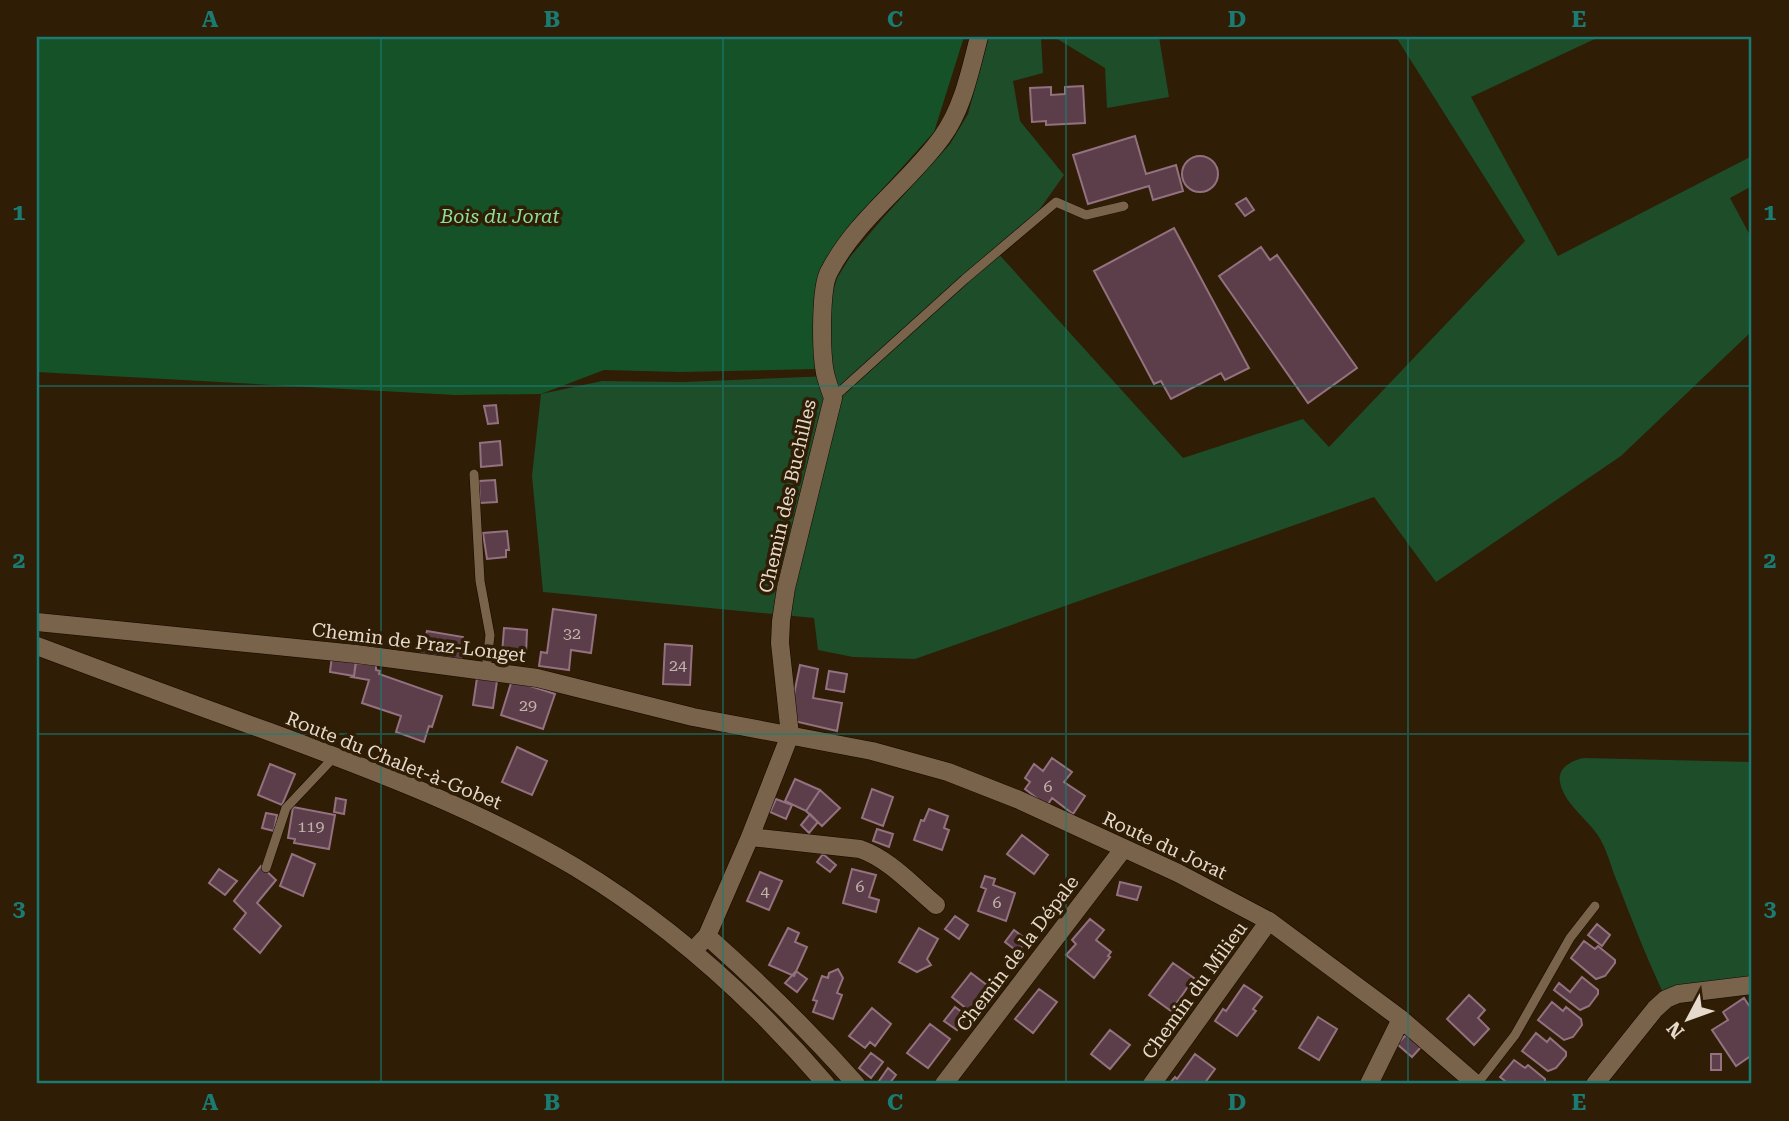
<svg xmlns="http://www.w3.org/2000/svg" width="1789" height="1121" viewBox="0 0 1789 1121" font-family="'Roboto Serif',serif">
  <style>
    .green { fill: #1d4d29 }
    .forest { fill: #165227 }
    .building { fill: #5c3e4a; stroke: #93717f; stroke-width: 2 }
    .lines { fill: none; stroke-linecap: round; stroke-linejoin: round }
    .lane-casing { stroke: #160600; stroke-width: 10 }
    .street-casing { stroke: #160600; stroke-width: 19 }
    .secondary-casing { stroke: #160600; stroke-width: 19 }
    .lane { stroke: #79644b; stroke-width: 9 }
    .street { stroke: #79644b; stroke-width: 18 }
    .secondary { stroke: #79644b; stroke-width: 18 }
    .grid { fill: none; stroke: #1a7b73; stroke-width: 2; stroke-opacity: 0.55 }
    .labels { text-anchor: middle; stroke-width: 7; stroke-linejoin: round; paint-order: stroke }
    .number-label { font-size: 16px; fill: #c4b3ac }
    .park-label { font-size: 19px; font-style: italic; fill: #8cde9c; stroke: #2f1d05 }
    .street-label { font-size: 19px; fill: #e6dacc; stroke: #2f1d05 }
    .neatline { fill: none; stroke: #1a7b73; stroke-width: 2.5 }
    .grid-label { font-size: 23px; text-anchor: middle; font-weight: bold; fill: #1a7b73 }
  </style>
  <rect width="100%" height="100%" fill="#2f1d05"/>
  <path class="green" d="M989 37H1041L1043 73 1013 81 1020 121 1064 175 1037 213 996 251 1183 458 1303 419 1329 447 1525 241 1396 37H1599L1471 97 1558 256 1752 156V186L1730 198 1752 239V331L1621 456 1436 582 1374 497 915 659 853 657 818 650 814 618 543 592 532 476 541 394 602 381 683 382 830 376 829 330 832 295 837 278 850 257 882 219 950 144 968 114Z
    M1054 37H1159L1169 97 1107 108 1105 68Z
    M1584 758 1752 762V985L1666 999C1648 961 1633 923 1618 884 1611 868 1607 848 1597 834 1586 818 1563 802 1560 782 1557 768 1572 760 1584 758Z"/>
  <path class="forest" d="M37 37H964L934 132 869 204 819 274 816 332 817 369 681 372 604 370 541 394 455 395 37 372Z"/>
  <path class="building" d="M1083 86 1085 123 1046 125V121L1032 122 1030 88 1051 87V95L1065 94V87Z
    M1135 136 1146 174 1176 165 1183 191 1153 200 1149 186 1088 204 1073 155Z
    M1182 174a18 18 0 1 1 36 0a18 18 0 1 1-36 0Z
    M1246 198 1254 210 1245 216 1236 204Z
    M1174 228 1249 368 1225 380 1221 373 1171 399 1161 381 1154 384 1094 271Z
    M1261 247 1270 260 1277 255 1357 368 1308 403 1219 276Z
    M496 405 498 423 488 424 484 406Z
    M500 441 502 465 481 467 480 443Z
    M495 480 497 502 480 503 479 481Z
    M507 531 509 550H506V557L487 559 483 533Z
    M553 609 596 615 591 653 571 650 569 670 539 666 541 652 547 653Z
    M504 628 527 630 526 655 502 654Z
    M427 631 463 637 461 662 420 658Z
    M665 644 692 646 690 685 663 684Z
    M332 656 356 659 354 676 330 672Z
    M356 663 376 665V670L380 671 379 674 442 696 432 727 429 726 424 742 396 732 401 716 362 703 369 680 352 677 354 676Z
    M800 665 818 669 813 698 842 703 837 731 794 721 792 704Z
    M829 671 847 674 844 692 826 689Z
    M477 678 497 681 493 708 473 705Z
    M512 680 555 694 543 729 501 715Z
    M517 747 547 761 532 795 502 782Z
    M1052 758 1072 772 1064 782 1085 796 1073 814 1052 798 1047 806 1025 789 1030 782 1025 778 1034 764 1043 771Z
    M270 764 295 774 282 805 258 795Z
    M795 779 820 790 806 811 785 801Z
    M872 789 893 797 883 826 862 818Z
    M820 790 840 808 822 826 806 811Z
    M336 798 346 800 344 814 334 812Z
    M776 799 792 805 786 819 770 812Z
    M293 807 335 815 329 849 294 843 295 839 288 838Z
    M929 809 948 816 944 828 949 830 942 850 914 840 921 820 924 821Z
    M266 813 277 815 274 831 262 828Z
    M810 814 818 822 809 833 801 825Z
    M877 829 893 834 889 847 873 841Z
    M1022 835 1048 855 1034 874 1007 854Z
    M292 854 315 864 303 896 280 886Z
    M823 854 836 865 830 872 817 862Z
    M261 866 276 880 257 903 281 926 260 953 234 929 246 913 234 901Z
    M219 869 237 881 225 895 209 883Z
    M852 869 876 875 869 897 879 900 876 912 843 903Z
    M760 872 782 881 769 910 747 901Z
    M985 876 995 879 993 885 1015 893 1006 921 978 911 986 889 981 887Z
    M1120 882 1141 887 1137 900 1117 895Z
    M955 916 968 925 959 939 945 929Z
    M1090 919 1104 930 1096 940 1111 952 1108 956 1110 957 1094 978 1066 955 1076 944 1072 940Z
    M1597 924 1610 935 1602 946 1588 935Z
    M788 928 799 933 795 942 807 947 794 976 769 965Z
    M919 928 938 939 927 959 931 965 917 972 899 962Z
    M1014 930 1027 940 1018 952 1005 942Z
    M1584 941 1595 949 1598 946 1615 960V963L1605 976 1596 979 1571 958Z
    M1173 963 1194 978 1171 1011 1149 995Z
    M838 969 843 978 837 993 842 995 833 1019 813 1012 817 1001 813 1000 822 976 828 978 829 973Z
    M796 971 807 979 797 992 785 983Z
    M971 973 992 989 973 1014 952 997Z
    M1582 977 1598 990V994L1589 1006 1580 1010 1554 990 1559 983 1570 992Z
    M1244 985 1262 997 1253 1009 1256 1011 1237 1036 1215 1021 1223 1009 1226 1011Z
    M1039 989 1057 1002 1033 1033 1015 1019Z
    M1469 995 1485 1010 1478 1018 1489 1029 1474 1045 1447 1019Z
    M1744 998 1752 1010V1055L1736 1066 1712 1030 1728 1020 1723 1012Z
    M1552 1002 1563 1011 1566 1007 1581 1019 1582 1025 1573 1037 1564 1040 1538 1020Z
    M955 1007 967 1016 957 1030 944 1021Z
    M872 1008 891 1024 875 1046 870 1042 865 1048 849 1036Z
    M1318 1017 1337 1029 1319 1060 1299 1048Z
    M930 1024 950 1039 928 1068 907 1053Z
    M1110 1030 1130 1045 1110 1069 1091 1054Z
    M1536 1033 1547 1042 1550 1038 1566 1052V1056L1556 1068 1548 1071 1522 1051Z
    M1407 1034 1421 1047 1412 1057 1397 1044Z
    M871 1053 883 1062 871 1078 859 1068Z
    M1195 1054 1215 1069 1204 1084H1169L1175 1077 1177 1079Z
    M1711 1054H1721V1070H1711Z
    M1514 1060 1525 1068 1528 1065 1545 1079V1082L1544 1084H1509L1500 1077Z
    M888 1068 896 1075 889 1084H877Z"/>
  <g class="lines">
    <defs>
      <path id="lane" d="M833 398 965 279 1056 202 1086 215 1124 206
        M474 474 480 581 490 635 486 671
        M266 868 286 808 335 756
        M1477 1084 1515 1035 1570 938 1595 906"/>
      <path id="street" d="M37 622 356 654 537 678 693 717 872 751 948 772 1017 799 1178 873 1269 921 1401 1019 1476 1084
        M750 837 860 849C889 859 912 885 936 905
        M707 936C760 983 809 1031 856 1084
        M693 951 707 936 750 837 790 735 780 643 781 621 786 588 833 398C830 390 827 381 825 373 821 353 820 288 829 272 856 219 908 184 942 137 963 108 970 71 979 37
        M944 1084 1124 848
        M1152 1084 1269 921
        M1369 1084 1401 1019
        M1595 1084 1655 1009 1666 999 1678 994 1752 985"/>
      <path id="secondary" d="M37 646C114 675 192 704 270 732 375 771 479 810 575 867 671 925 753 999 826 1084"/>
    </defs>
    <use href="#lane" class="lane-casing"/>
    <use href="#street" class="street-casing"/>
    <use href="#secondary" class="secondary-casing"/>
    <use href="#lane" class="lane"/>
    <use href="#street" class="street"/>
    <use href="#secondary" class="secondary"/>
  </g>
  <path class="grid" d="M381 37V1084M723 37V1084M1066 37V1084M1408 37V1084M37 386H1752M37 734H1752"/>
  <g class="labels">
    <g class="number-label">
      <text x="572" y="639">32</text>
      <text x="678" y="671">24</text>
      <text x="528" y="711">29</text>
      <text x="1048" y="792">6</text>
      <text x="311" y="832">119</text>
      <text x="860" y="892">6</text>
      <text x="765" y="897">4</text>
      <text x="997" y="908">6</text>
    </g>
    <g class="park-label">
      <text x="500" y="223">Bois du Jorat</text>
    </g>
    <g class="street-label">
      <text transform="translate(787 496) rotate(-77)" y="7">Chemin des Buchilles</text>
      <text transform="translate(419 642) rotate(7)" y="7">Chemin de Praz-Longet</text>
      <text transform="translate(394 760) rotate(22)" y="7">Route du Chalet-à-Gobet</text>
      <text transform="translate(1165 845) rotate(25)" y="7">Route du Jorat</text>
      <text transform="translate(1017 953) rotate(-53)" y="7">Chemin de la Dépale</text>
      <text transform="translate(1194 990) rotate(-54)" y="7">Chemin du Milieu</text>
    </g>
  </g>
  <rect width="1789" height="1121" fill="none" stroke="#2f1d05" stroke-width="77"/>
  <g transform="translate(1688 1019) rotate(229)" stroke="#2f1d05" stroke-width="5" paint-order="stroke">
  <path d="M0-5L12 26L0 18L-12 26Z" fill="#e6dacc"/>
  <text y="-10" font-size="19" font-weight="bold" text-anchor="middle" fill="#e6dacc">N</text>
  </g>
  <rect x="38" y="38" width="1712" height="1044" class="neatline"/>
  <g class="grid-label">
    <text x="210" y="27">A</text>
    <text x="552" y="27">B</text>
    <text x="895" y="27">C</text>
    <text x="1237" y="27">D</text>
    <text x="1579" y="27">E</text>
    <text x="19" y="220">1</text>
    <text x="1770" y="220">1</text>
    <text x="19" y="568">2</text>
    <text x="1770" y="568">2</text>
    <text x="19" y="916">3</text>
    <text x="1770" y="916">3</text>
    <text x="210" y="1110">A</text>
    <text x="552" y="1110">B</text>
    <text x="895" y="1110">C</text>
    <text x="1237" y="1110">D</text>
    <text x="1579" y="1110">E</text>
  </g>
</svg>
